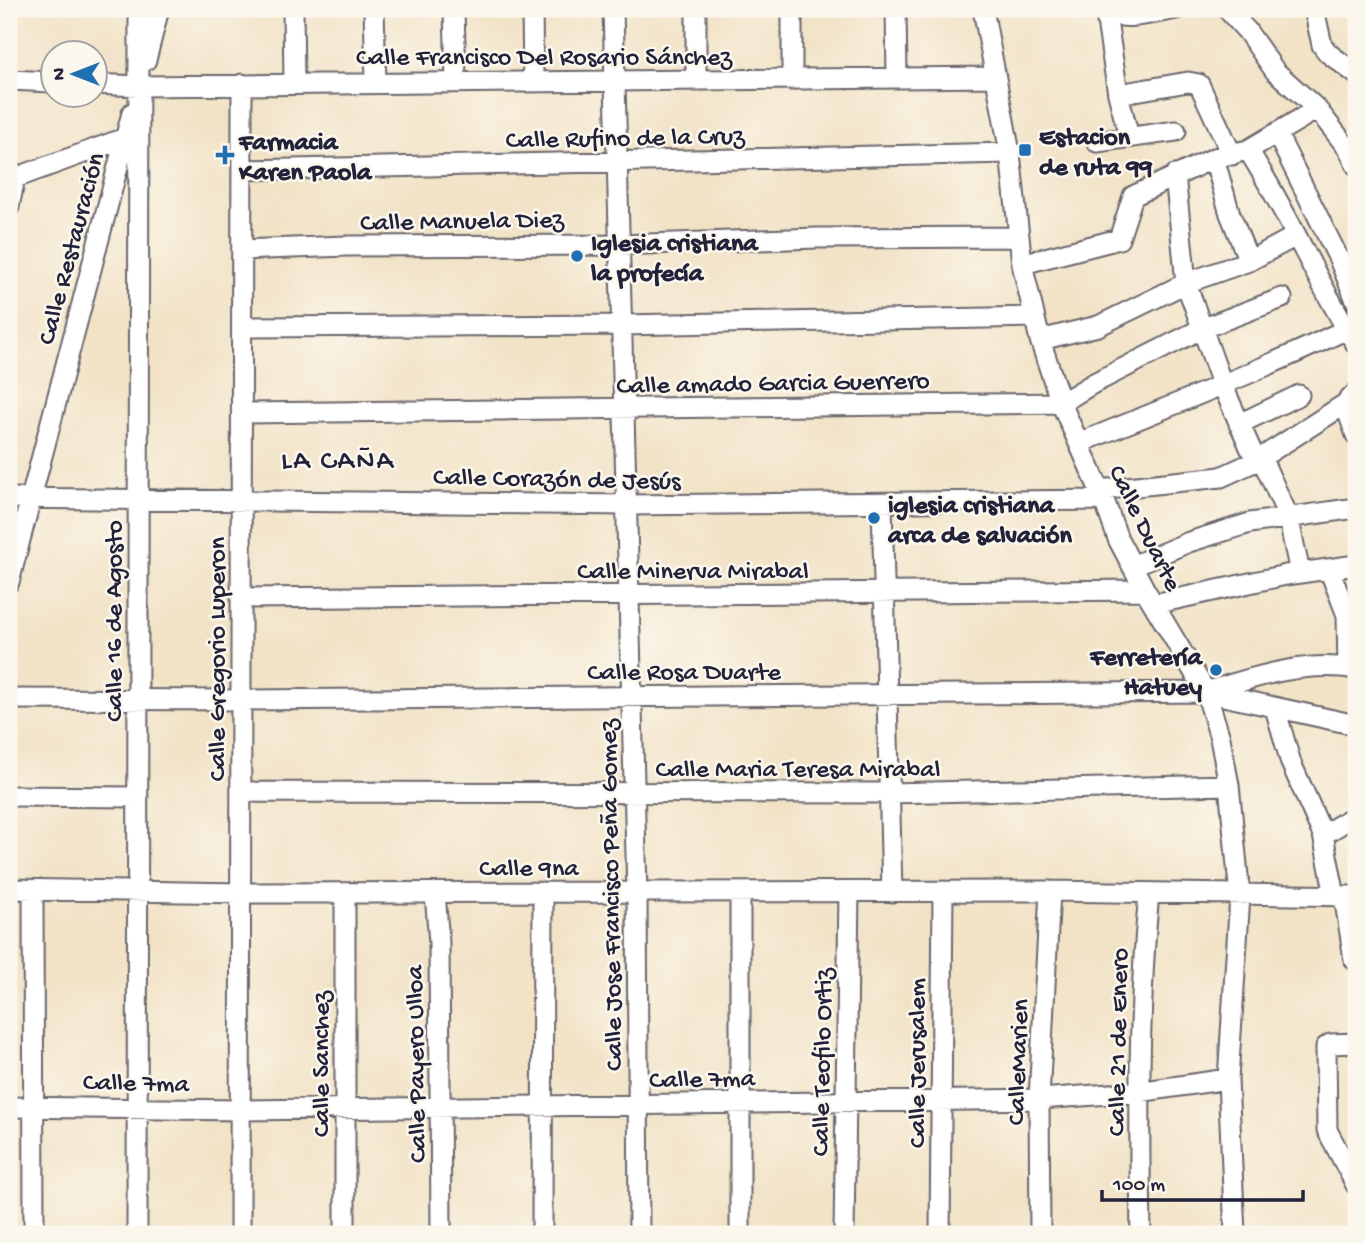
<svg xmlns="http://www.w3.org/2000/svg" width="1365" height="1243" viewBox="0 0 1365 1243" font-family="'Gochi Hand',sans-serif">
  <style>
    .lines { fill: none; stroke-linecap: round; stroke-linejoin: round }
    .minor-casing { stroke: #6b666c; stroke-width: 23 }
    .minor { stroke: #fff; stroke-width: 19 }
    .poi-dot { fill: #1f6fb2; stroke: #fbf7ec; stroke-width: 2.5 }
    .labels { text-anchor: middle; stroke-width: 5; stroke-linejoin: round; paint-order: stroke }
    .street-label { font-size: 26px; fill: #22223b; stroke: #fbf7ec }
    .poi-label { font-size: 26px; font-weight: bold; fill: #22223b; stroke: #fbf7ec; text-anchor: start }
    .neighbourhood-label { font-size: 28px; letter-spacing: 2px; fill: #22223b; stroke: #fbf7ec }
  </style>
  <rect width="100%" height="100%" fill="#fbf7ec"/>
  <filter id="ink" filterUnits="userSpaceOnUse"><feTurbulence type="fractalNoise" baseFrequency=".0143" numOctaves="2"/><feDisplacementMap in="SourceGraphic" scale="14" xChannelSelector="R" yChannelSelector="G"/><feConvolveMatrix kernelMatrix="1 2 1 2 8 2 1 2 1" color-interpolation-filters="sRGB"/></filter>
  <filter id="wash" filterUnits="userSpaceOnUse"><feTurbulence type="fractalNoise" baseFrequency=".00686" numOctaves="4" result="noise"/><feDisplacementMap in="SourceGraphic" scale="28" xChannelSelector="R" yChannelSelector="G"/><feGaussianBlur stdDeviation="1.57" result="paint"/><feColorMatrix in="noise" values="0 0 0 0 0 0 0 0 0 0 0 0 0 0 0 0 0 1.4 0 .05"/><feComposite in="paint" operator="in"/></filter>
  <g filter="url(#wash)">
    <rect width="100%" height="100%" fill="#f2e3c7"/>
  </g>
  <g filter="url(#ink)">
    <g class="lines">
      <defs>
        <path id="minor" d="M293 9 294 84
          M374 9 376 83
          M454 9 456 82
          M532 9 533 81
          M613 9 637 892 639 1234
          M696 9V81
          M792 9V80
          M896 9 897 78
          M983 9 1010 153 1022 264 1040 340 1061 403 1104 500 1118 539 1145 590 1206 692 1220 738 1229 785 1240 896 1228 1079 1235 1234
          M1097 9C1120 23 1151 14 1176 9
          M1227 9 1247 31 1275 71 1317 109 1349 150 1356 165
          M1314 9 1322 45 1328 53 1356 74
          M1106 14 1118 94 1129 137
          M146 60 159 9
          M9 80 52 82
          M94 84 139 86 995 77
          M1118 94 1188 82 1199 84 1232 155
          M1277 134 1339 259 1356 300
          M1097 142 1176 131
          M1248 150C1288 212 1316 281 1356 344
          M1214 158 1230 214 1249 261
          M242 170 1010 153
          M1175 175 1186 283 1222 384 1256 461
          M9 178H15L125 138
          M9 207 15 178
          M242 250 347 246 619 245 817 238 1018 237
          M1022 264 1119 239 1133 196 1214 158 1248 150 1317 109
          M242 327 622 325 1034 317
          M1040 340 1098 326 1186 283 1249 261 1296 236
          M1345 404 1356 435
          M242 413 1061 403 1094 383 1201 329 1282 298
          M1239 424 1299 395
          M1079 443C1169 407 1259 371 1347 329
          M1261 457 1288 516 1300 573
          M1099 490 1221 477 1256 461 1345 404 1356 393
          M9 498 627 505 1104 500
          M882 503 892 892
          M1132 566 1189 542 1250 523 1356 508
          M1329 569 1347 615 1348 668
          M9 582 132 113
          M241 598 1145 590
          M1154 604 1286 575 1356 565
          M1210 693 1356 725
          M9 699 241 700 1206 692C1255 677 1304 660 1356 669
          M1275 708 1291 763 1323 835 1335 896
          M241 792 890 793 1229 785
          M9 796 138 797
          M1323 835 1356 815
          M9 889 241 893 1050 891 1356 896
          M33 890 34 1234
          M740 892V1234
          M435 893 439 943 441 1234
          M1344 896 1354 959 1356 961
          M1356 1043 1330 1044 1326 1047 1327 1130 1356 1185
          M9 1107 240 1110 1039 1099 1138 1092 1228 1079
          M137 1234 139 9
          M240 1234 242 84
          M345 1234V893
          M542 1234 543 892
          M844 1234 849 892
          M940 1234 943 891
          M1040 1234 1039 1099 1050 891
          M1141 1234C1139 1120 1138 1007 1149 893"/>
      </defs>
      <use href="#minor" class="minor-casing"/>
      <use href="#minor" class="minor"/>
    </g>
  </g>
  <g class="poi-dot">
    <rect x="1018" y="143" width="14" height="14" rx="3.5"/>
    <path d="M221.5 144.5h7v7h7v7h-7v7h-7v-7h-7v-7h7z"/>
    <circle cx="577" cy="256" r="7"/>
    <circle cx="874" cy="518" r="7"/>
    <circle cx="1216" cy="670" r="7"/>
  </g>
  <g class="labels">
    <g class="street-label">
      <text x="544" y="64">Calle Francisco Del Rosario Sánchez</text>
      <text transform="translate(625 136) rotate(-1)" y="9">Calle Rufino de la Cruz</text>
      <text transform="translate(462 219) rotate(-1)" y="9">Calle Manuela Diez</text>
      <text transform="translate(69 248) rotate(-75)" y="9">Calle Restauración</text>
      <text transform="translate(773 381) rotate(-1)" y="9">Calle amado Garcia Guerrero</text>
      <text transform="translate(557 477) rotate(1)" y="9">Calle Corazón de Jesús</text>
      <text transform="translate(1147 527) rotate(64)" y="9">Calle Duarte</text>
      <text x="693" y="578">Calle Minerva Mirabal</text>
      <text transform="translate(112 621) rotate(-90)" y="9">Calle 16 de Agosto</text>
      <text transform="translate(215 659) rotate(-90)" y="9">Calle Gregorio Luperon</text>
      <text x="684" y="679">Calle Rosa Duarte</text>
      <text x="798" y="776">Calle Maria Teresa Mirabal</text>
      <text x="529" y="875">Calle 9na</text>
      <text transform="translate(609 895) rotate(-91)" y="9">Calle Jose Francisco Peña Gomez</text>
      <text transform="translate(1116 1042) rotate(-89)" y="9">Calle 21 de Enero</text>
      <text transform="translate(820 1062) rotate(-89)" y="9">Calle Teofilo Ortiz</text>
      <text transform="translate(1016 1062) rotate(-88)" y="9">CalleMarien</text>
      <text transform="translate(915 1063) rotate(-90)" y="9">Calle Jerusalem</text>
      <text transform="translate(319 1064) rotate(-90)" y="9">Calle Sanchez</text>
      <text transform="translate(414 1064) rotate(-91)" y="9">Calle Payero Ulloa</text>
      <text transform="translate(702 1077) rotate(-1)" y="9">Calle 7ma</text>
      <text transform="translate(136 1081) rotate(1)" y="9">Calle 7ma</text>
    </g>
    <g class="poi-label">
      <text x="1039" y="144">Estacion<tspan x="1039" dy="30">de ruta 99</tspan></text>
      <text x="239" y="149">Farmacia<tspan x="239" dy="30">Karen Paola</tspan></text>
      <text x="591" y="250">Iglesia cristiana<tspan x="591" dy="30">la profecía</tspan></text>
      <text x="888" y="512">iglesia cristiana<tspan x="888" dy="30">arca de salvación</tspan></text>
      <text x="1202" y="664" text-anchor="end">Ferretería<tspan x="1202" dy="30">Hatuey</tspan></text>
    </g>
    <g class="neighbourhood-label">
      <text x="338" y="468">LA CAÑA</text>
    </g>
  </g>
  <rect width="1365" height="1243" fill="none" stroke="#fbf7ec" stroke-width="35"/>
  <g transform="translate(74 74) rotate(270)"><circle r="33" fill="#fbf7ec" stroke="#a4a2a5" stroke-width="2"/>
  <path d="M0-5L12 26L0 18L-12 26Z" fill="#1f6fb2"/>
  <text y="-10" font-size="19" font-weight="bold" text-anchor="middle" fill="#22223b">N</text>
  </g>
  <path d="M1102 1190v10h201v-10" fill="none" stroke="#22223b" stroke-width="3.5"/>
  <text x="1113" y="1190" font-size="21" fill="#22223b" stroke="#fbf7ec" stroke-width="5" paint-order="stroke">100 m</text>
</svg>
